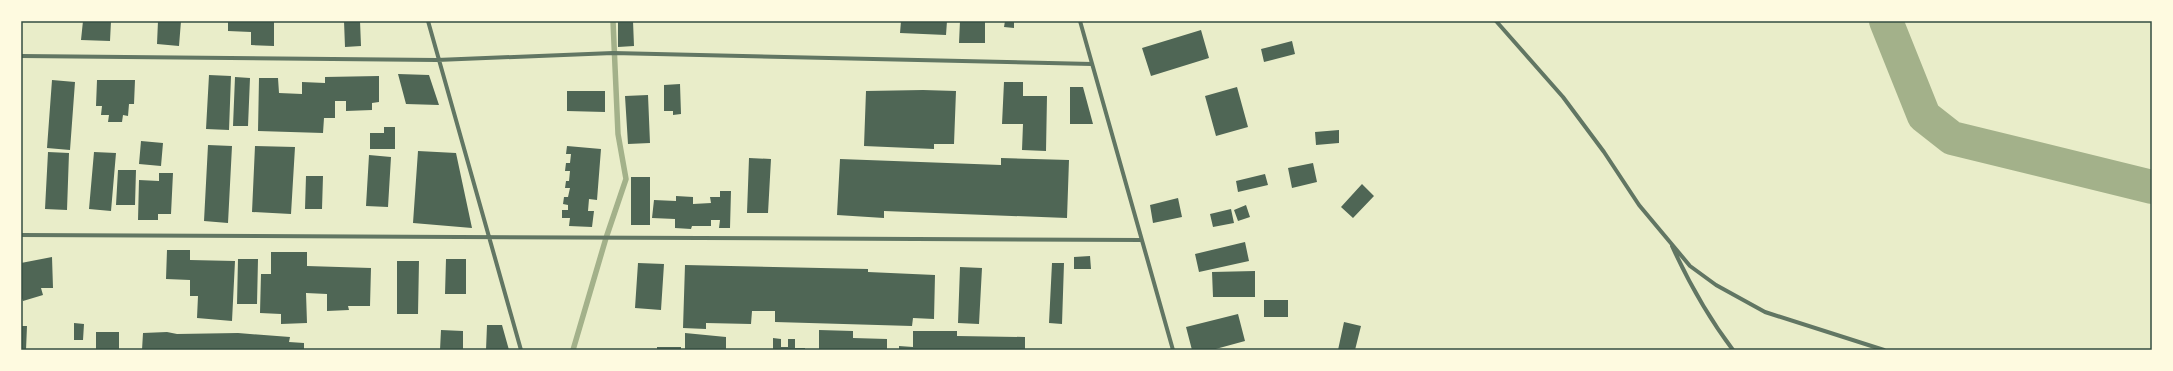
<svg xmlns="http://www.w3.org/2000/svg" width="2173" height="371" viewBox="0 0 2173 371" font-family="'Roboto Condensed',sans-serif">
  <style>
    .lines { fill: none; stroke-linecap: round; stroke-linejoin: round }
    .stream { stroke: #a3b18a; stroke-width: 5.5 }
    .river { stroke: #a3b18a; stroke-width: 34 }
    .building { fill: #4f6655 }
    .minor { stroke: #617663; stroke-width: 4 }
    .neatline { fill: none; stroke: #344e41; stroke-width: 1.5 }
  </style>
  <rect width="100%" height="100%" fill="#e9edc9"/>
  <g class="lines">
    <path class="stream" d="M573 350 606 238 626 179 618 134 613 21"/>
    <path class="river" d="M1886 21 1924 116 1952 138 2152 187"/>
  </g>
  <path class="building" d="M83 21H111L110 41 81 40Z
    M158 21H181L179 46 157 44Z
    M228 21H274V46L251 45V32L228 31Z
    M344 21H360L361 46 345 47Z
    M618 21H633L634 46 618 47Z
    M901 21H947L946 35 900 33Z
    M960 21H985V43H959Z
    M1005 21H1014V28L1004 27Z
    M1201 30 1209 58 1151 76 1142 48Z
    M1292 41 1295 54 1264 62 1261 49Z
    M398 74 429 75 439 105 406 104Z
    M209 75 231 76 229 130 206 129Z
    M379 76V102L372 103V110L346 111V101H335V118H324L323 133 258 131 259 78H278L279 93 302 94V82L325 83V77Z
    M235 77 250 78 248 126H233Z
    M52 80 75 82 70 150 47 148Z
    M97 80H135L134 104H129L128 116 123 115 122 122H108L109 115H101L102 106H96Z
    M1004 82H1023V96H1047L1046 151 1022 150 1023 124H1002Z
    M680 84 681 114 673 115V111H664V85Z
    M1070 87H1083L1093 124H1070Z
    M1237 87 1248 127 1216 136 1205 96Z
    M923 90 956 91 954 144H934V149L864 146 866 91Z
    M567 91H605V112L567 111Z
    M648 95 650 143 628 144 625 96Z
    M384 127H395V149H370V133H384Z
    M1339 130V143L1316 145 1315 132Z
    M141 141 163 143 161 166 139 164Z
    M208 145 232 146 228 223 204 221Z
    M255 146 295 147 291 214 252 212Z
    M567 146 601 149 597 200 589 199 588 211H594L592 227 569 226 570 218H562V210H568V205L563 204 564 197H568L570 188H565L566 181H569L570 171H565L566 163H570L571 154H566Z
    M418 151 456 153 472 228 413 223Z
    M48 152 69 153 67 210 45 209Z
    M94 152 116 153 111 211 89 209Z
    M369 155 391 157 388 207 366 206Z
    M749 158 771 159 768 213H747Z
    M1001 158 1069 160 1067 218 884 211V218L837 215 840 159 1001 165Z
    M1313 163 1317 182 1292 188 1288 168Z
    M118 170H136L135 205H116Z
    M159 173H173L171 214H158V220H138L139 180 159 181Z
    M1265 174 1268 185 1238 192 1236 181Z
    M306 176H323L322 209H305Z
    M631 177H650V225H631Z
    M1362 184 1374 196 1353 218 1341 207Z
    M720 191H731L730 228H719L720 220H711V226H692L691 229 675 228V219L652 218 654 200 676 201V196L693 197V204L711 203 710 197H720Z
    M1178 198 1182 217 1153 223 1150 205Z
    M1246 205 1250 217 1238 221 1234 210Z
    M1231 209 1234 223 1213 227 1210 214Z
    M1245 242 1249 261 1199 272 1195 254Z
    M167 250H190V260L235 261 232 321 197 318 198 296H190V280L166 279Z
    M271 252H307V266L371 268 370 306H348L349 310 327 311V294L306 293 307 323 281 324V314L260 313 261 274H271Z
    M1090 256 1091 269H1074V257Z
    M52 257 53 288H41L43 295 23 301 21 296V263Z
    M238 259H258L257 304H237Z
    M446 259H466V294H445Z
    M397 261H419L418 314H397Z
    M638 263 664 264 661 310 635 308Z
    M1052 263H1064L1062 324 1049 323Z
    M685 265 868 269V272L935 275 934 319 913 318 912 326 775 322V311H752L751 324 706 323V329L683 328Z
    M960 267 982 268 979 324 958 323Z
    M1255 271V297H1213L1212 272Z
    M1264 300H1288V317H1264Z
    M1238 314 1245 341 1212 350H1192L1186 327Z
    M1344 322 1361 326 1355 350H1338Z
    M74 323 84 324 83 340H74Z
    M487 325H502L509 350H486Z
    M21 326H27L26 350H21Z
    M441 330 463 331V350H440Z
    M819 330 853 331V338L887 339V350H819Z
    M913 331H957V336L1025 337V350H899V346L913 347Z
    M96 332H119V350H96Z
    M167 332 177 334 238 333 290 337 289 342 304 343V350H142L143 333Z
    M685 333 726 337V350H685Z
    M773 338 781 339V347H788V339H795V348H805V350H773Z
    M657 347H681V350H657Z"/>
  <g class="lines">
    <path class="minor" d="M428 21 521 350
      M1080 21 1173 350
      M1496 21 1563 97 1604 152 1639 205 1690 266 1716 285 1765 312 1884 350
      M21 56 437 60 613 53 1092 64
      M21 235 1142 240
      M1672 246C1689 283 1708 317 1733 350"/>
  </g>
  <rect width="2173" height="371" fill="none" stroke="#fefae0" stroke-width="44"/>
  <rect x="22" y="22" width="2129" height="327" class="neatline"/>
</svg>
